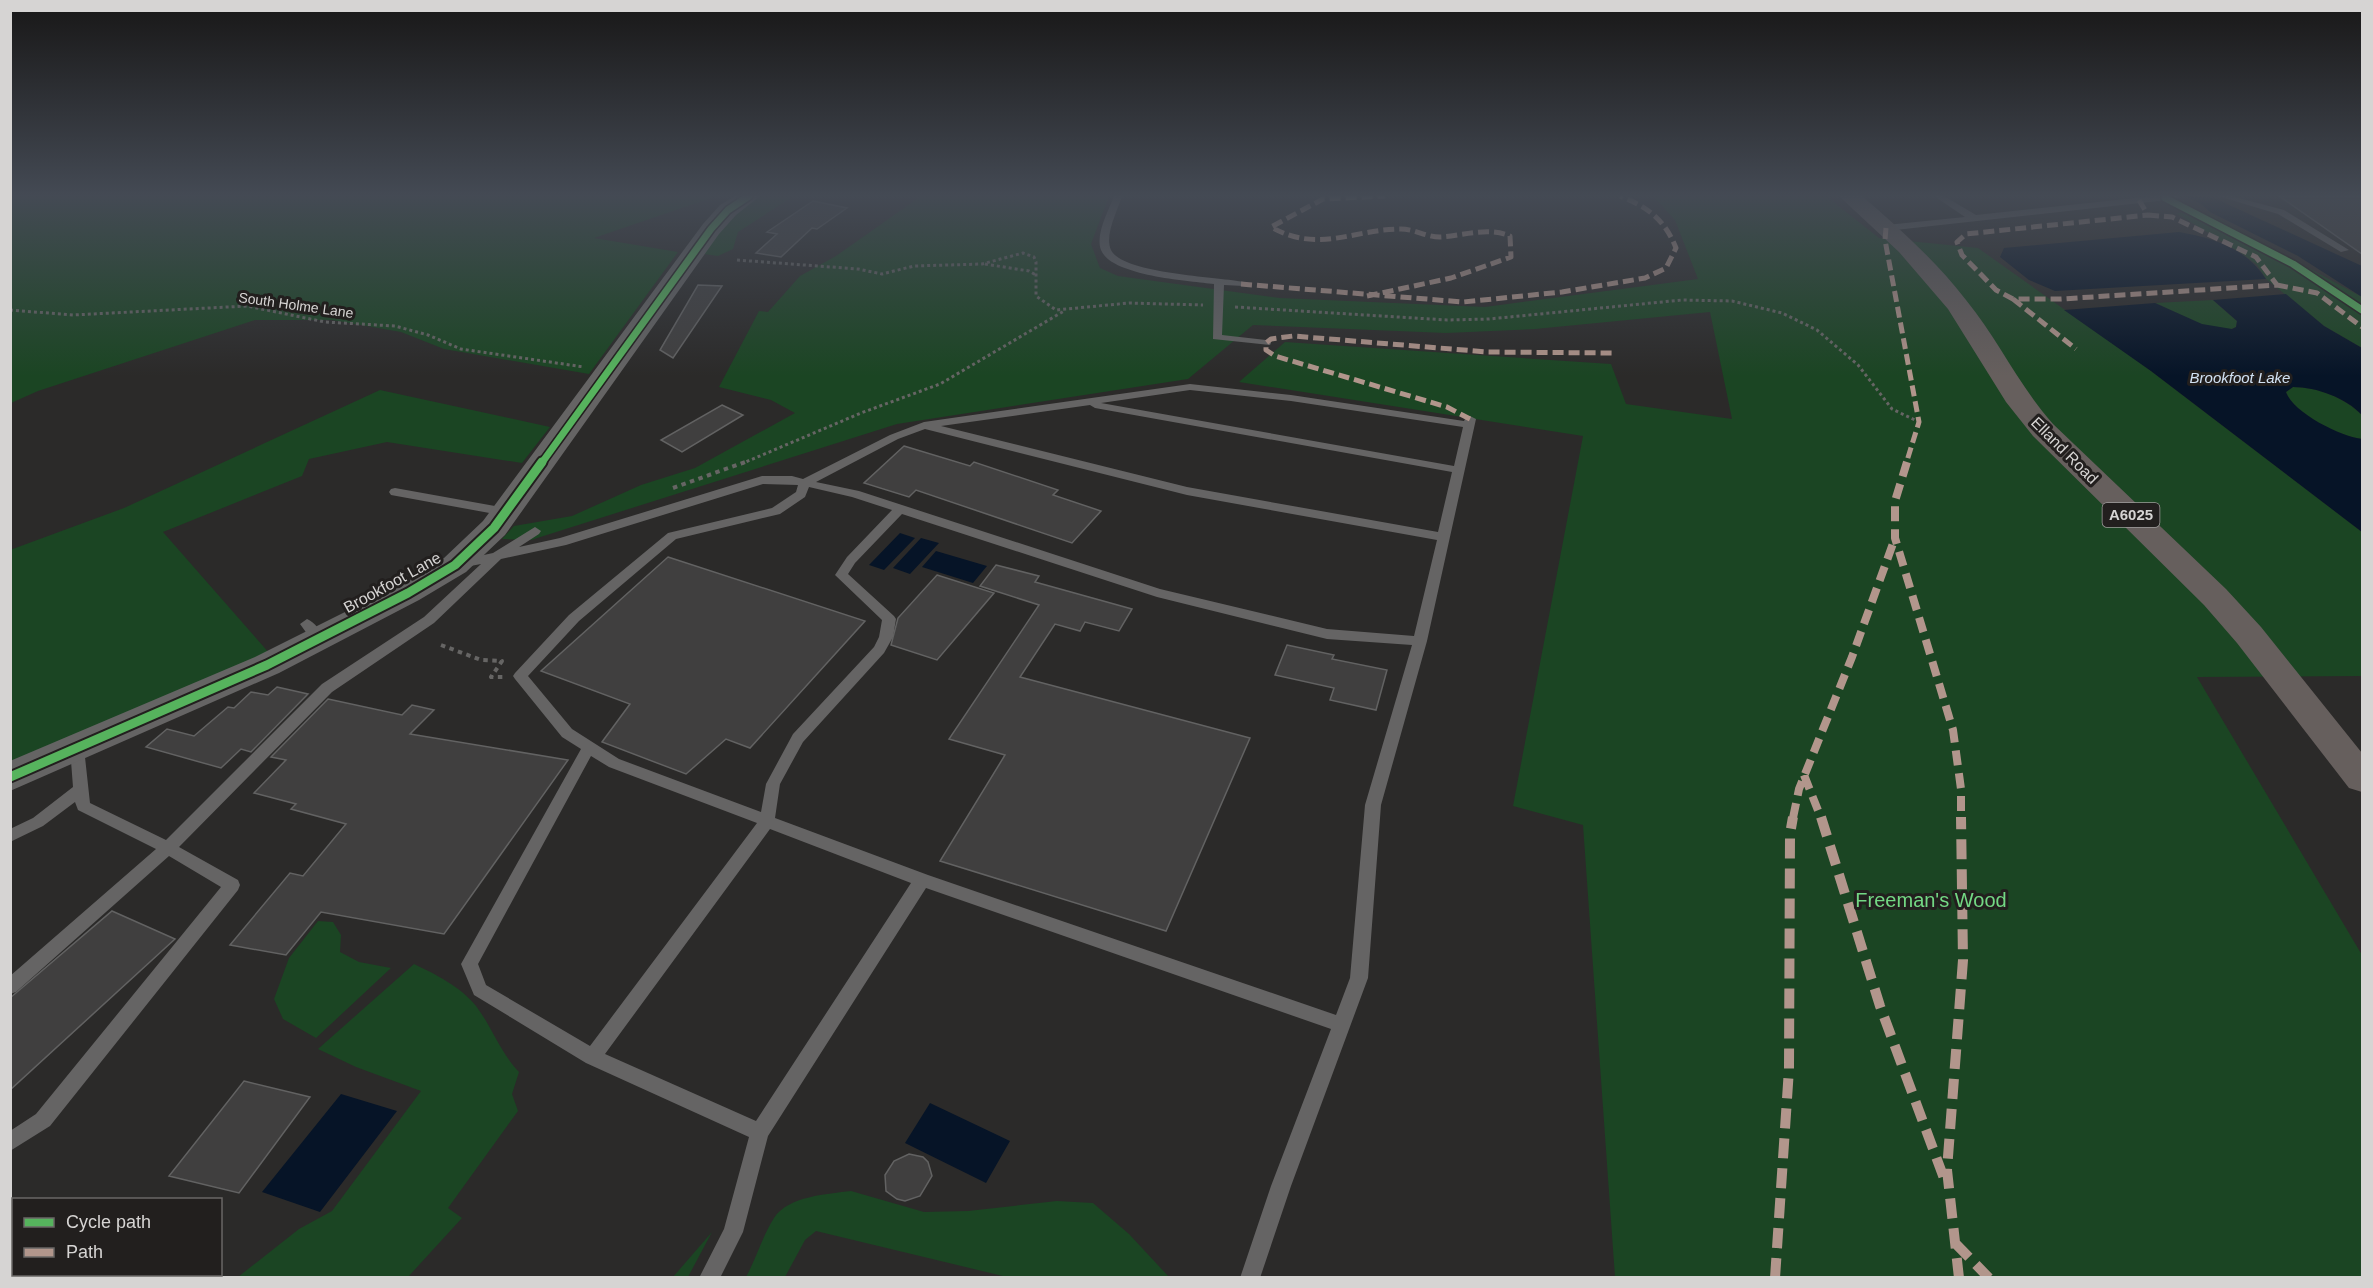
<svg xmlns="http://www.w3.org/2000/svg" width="2373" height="1288" viewBox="0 0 2373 1288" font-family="Helvetica,sans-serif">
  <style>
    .green { fill: #1b4523 }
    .water { fill: #061427 }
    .building { fill: #403f3f; stroke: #626262; stroke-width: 1.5 }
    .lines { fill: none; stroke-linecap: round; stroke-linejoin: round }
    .path-far1 { stroke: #666564; stroke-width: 3; stroke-dasharray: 3 3; stroke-linecap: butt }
    .path { stroke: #666564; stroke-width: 4; stroke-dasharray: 4.5 4.5; stroke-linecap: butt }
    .service { fill: #656464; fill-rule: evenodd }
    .tertiary { fill: #656464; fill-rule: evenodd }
    .primary { fill: #665f5d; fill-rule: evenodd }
    .quiet-far2 { stroke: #b2968c; stroke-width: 5; stroke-dasharray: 11 5; stroke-linecap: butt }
    .quiet-far1 { stroke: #b2968c; stroke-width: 8; stroke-dasharray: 15 8; stroke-linecap: butt }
    .quiet { stroke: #b2968c; stroke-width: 10; stroke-dasharray: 20 10; stroke-linecap: butt }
    .cycleway-far1-casing { stroke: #221f1e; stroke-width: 10 }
    .cycleway-casing { stroke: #221f1e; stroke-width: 13 }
    .cycleway-far1 { stroke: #56b35d; stroke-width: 7 }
    .cycleway { stroke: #56b35d; stroke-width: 9 }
    .labels { text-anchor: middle; stroke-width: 6; stroke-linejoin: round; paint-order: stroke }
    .far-street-label { font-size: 14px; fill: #d6d4d3; stroke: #221f1e }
    .far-water-label { font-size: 15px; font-style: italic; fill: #d1e1f3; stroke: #221f1e }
    .shield { fill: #221f1e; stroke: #a09e9d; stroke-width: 1.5 }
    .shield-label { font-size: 15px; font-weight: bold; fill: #d6d4d3 }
    .street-label { font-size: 16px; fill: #d6d4d3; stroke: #221f1e }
    .near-park-label { font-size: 20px; fill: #73d884; stroke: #221f1e }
  </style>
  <rect width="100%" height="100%" fill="#2b2a29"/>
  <path class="green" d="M10 196H717L594 238 678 252 589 374 444 349 401 332 332 320H255L38 391 11 403Z
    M758 196 792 197 738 232 733 249 718 256 704 254 731 213Z
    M921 196H1109L1091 244 1100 268 1118 276 1280 298 1485 307 1698 279 1675 220 1653 196H1826L1879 238 1978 248 2151 371 2362 532V676L2197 677 2362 955V1277H1615L1583 825 1513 806 1583 436 1239 382 1285 342 1611 364 1626 404 1732 419 1710 312 1535 329 1446 333 1253 325 1188 379 897 424 531 540 502 539 514 526 572 516 641 485 695 468 795 413 771 400 719 387 759 311 768 312 800 276 836 256Z
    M2176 213 2209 214 2362 297V348L2324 326 2266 279 2257 265 2244 255Z
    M2213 300 2237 321 2236 327C2217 339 2174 310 2155 303Z
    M2293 387C2318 387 2345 398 2362 415V439C2341 437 2293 413 2286 392Z
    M380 390 550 427 522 463 387 442 309 459 302 476 163 532 270 654 11 765 10 550 124 508Z
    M318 921 333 922 341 935 340 952 359 962 391 968 316 1038 283 1019 274 999 289 958Z
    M414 964C435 974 461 987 476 1006 492 1027 500 1052 519 1072L512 1094 518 1111 448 1208 462 1218 408 1277H238L299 1229 332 1211 421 1091 356 1067 318 1049Z
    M851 1191 924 1212 968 1211 1057 1201 1093 1203 1129 1234 1169 1277H1007L816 1231 805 1240 785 1277H746C756 1259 763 1235 774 1218 788 1196 828 1194 851 1191Z
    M712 1232 688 1277H673Z"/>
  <path class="water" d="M2185 196 2214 198 2362 266V297L2298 256 2210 212 2201 204Z
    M2179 232C2213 238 2246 248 2266 279L2055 291 2029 280 2000 257 2004 248Z
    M2286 294 2324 326 2362 348V415C2346 398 2317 387 2293 387L2286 392C2293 413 2342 437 2362 439V532L2151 371 2064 310 2155 303 2202 324 2232 329 2236 327 2237 321 2213 300Z
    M900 533 915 538 884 570 869 565Z
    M921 538 939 543 910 574 893 568Z
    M936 551 987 566 973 583 922 567Z
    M341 1094 397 1111 320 1212 262 1192Z
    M930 1103 1010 1141 986 1183 905 1143Z"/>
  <path class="building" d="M2279 196H2362V254Z
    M813 201 847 208 817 229 812 228 781 257 756 253 777 234 767 232Z
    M698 285 722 286 673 358 660 350Z
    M722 405 743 415 682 452 661 440Z
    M904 446 970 466 974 462 1058 490 1053 495 1101 511 1072 543 916 490 909 497 864 483Z
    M668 557 865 621 750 748 726 739 686 774 602 742 630 704 541 671Z
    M996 565 1039 576 1035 582 1132 609 1119 631 1085 622 1080 631 1055 624 1020 677 1250 738 1166 931 940 861 1005 755 949 739 1039 605 980 586Z
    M937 575 994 593 937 660 891 645 898 618Z
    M1287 645 1334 655 1332 659 1387 670 1376 710 1330 700 1334 688 1275 675Z
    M277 687 308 694 251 752 241 749 221 768 146 747 167 729 194 736 228 707 234 708 251 692 268 695Z
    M328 699 402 715 412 705 434 710 410 734 568 760 444 934 321 912 286 955 230 945 290 873 303 876 346 824 291 809 296 804 254 793 286 760 271 757Z
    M112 911 175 939 10 1090V998Z
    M244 1081 310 1097 239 1193 169 1176Z
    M909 1154 923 1157 928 1162 932 1176 920 1196 905 1201 897 1199 886 1191 885 1175 894 1161Z"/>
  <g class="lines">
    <path class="path-far1" d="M737 260 858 269 882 274 914 266 982 264 1023 253 1034 257 1036 262V296L1056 310 1129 303 1203 305
      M985 264 1029 271 1036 275
      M1235 307 1447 320 1489 319 1682 300 1732 301 1782 313 1817 330 1858 365 1892 409 1919 422
      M10 310 73 315 247 306 325 322 395 326 428 335 461 349 584 367
      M741 464 861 413 940 384 1064 311"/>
    <path class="path" d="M673 488 745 462
      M441 645 481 660 502 661 491 677H505"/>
    <path class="service" d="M1114 196H1122C1118 210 1104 235 1111 250 1122 274 1220 277 1244 282V286L1224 285 1222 335 1266 340 1271 343 1270 345 1213 339 1214 284C1190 281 1111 276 1101 250 1095 234 1109 210 1114 196Z
      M1934 196H1944L1976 215 2154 196H2180L2176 199 1886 231 1881 228 1886 225 1965 217Z
      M2218 196H2231L2284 210 2349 250 2341 252 2278 214Z
      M1190 384 1291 395 1464 421 1466 417 1470 416 1476 419 1427 641 1381 805 1368 978 1291 1186 1260 1278H1240L1271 1186 1331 1029 926 888 768 1136 743 1232 720 1278H699L724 1229 749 1137 586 1063 474 995 461 964 581 749 562 737 515 679 513 676 515 673 569 615 668 533 772 508 796 492 798 485 763 484 566 545 501 559 434 623 332 692 179 847 238 880 240 885 238 890 50 1126 10 1151V1131L36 1114 221 887 169 856 16 992 10 994V976L156 849 78 810 75 802 43 826 10 842V829L33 818 73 787 70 748 72 744H82L84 748 90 803 166 840 322 684 424 617 481 564 460 568 456 567 454 564 456 561 493 553 535 527 541 531 539 534 519 547 560 538 762 476H792L803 479 890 435 924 422ZM1190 390 1291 401 1463 427 1454 466 1101 403ZM1090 405 1095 408 1452 472 1438 532 1187 487 941 426ZM925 429 1187 495 1437 540 1414 636 1327 629 1160 589 859 491 816 482 898 439ZM809 487 852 497 892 510 847 557 835 575 882 620 879 637 874 647 793 734 766 784 761 812 619 759 572 729 528 676 579 621 676 539 780 514 805 497ZM902 514 1157 597 1327 639 1412 645 1365 805 1350 978 1336 1015 928 875 775 818 780 784 803 742 884 653 893 637 896 619 894 616 848 574 855 563ZM591 756 609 767 757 823 590 1046 486 985 478 964ZM770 829 911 883 756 1121 605 1054Z
      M395 488 506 508 512 512 506 516 391 495 389 492 391 489Z
      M307 619C315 622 321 632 325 639L323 642H313L300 624Z"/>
    <path class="tertiary" d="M735 196H760L736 215 719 234 505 535 466 572 419 600 279 673 10 791V761L255 657 397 586 444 558 483 521 703 224 720 205Z"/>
    <path class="primary" d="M1839 196H1862C1899 228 1936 261 1966 300 1998 339 2019 386 2053 424L2226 589 2261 627 2362 753V792L2349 788 2237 643 2204 605 2033 436 2006 402 1948 309 1899 252Z"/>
    <path class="quiet-far2" d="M2139 200 2148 215
      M2148 215 2172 217 2256 257 2277 285 2061 299H2013L1996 290 1962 255 1957 242 1966 234Z
      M1886 228 1885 240 1919 422 1906 464
      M1241 284 1463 302 1562 292 1645 278 1666 268 1676 248C1665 220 1648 207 1620 196
      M2277 285 2317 293 2362 327
      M1367 296 1451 278 1511 257 1510 236C1489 227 1464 235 1442 237 1428 238 1415 229 1401 229 1354 229 1318 254 1271 227L1323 199 1385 196
      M2013 299 2076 349
      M1470 419 1447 407 1275 356 1266 350V343L1271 339 1293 336 1488 352 1613 353"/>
    <path class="quiet-far1" d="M1907 462 1895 501V538L1953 730 1961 789V818
      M1804 775 1821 818
      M1793 818 1799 789 1852 657 1895 538"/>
    <path class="quiet" d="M1821 817 1880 1006 1945 1181
      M1955 1243 1989 1278
      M1775 1278 1789 1069 1790 834 1793 817
      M1959 1278 1947 1170 1963 960 1961 817"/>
    <defs>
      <path id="cycleway-far1" d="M2165 198 2293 264 2362 310
        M541 464 711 229 728 210 749 196"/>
      <path id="cycleway" d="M10 777 267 665 408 593 455 565 494 528 542 462"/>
    </defs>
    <use href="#cycleway-far1" class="cycleway-far1-casing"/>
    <use href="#cycleway" class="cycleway-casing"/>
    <use href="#cycleway-far1" class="cycleway-far1"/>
    <use href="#cycleway" class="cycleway"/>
  </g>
  <linearGradient id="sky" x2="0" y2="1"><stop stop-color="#181717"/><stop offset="0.52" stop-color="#444a54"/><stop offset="1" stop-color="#444a54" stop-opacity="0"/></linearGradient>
  <rect width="2373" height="376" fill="url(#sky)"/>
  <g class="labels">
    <g class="far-street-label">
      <text transform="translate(296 305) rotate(8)" y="5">South Holme Lane</text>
    </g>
    <g class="far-water-label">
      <text x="2240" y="383">Brookfoot Lake</text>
    </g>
    <rect class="shield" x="2102.5" y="503" width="57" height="24" rx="4.5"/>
    <g class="shield-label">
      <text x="2131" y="520">A6025</text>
    </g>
    <g class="street-label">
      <text transform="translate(2065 450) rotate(45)" y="6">Elland Road</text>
      <text transform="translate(392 582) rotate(-29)" y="6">Brookfoot Lane</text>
    </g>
    <g class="near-park-label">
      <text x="1931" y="907">Freeman's Wood</text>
    </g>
  </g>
  <rect width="2373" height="1288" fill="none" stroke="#d6d4d3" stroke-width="24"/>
  <rect x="12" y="1198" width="210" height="78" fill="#221f1e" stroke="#6a6766" stroke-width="1.5"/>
  <rect x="24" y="1218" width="30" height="9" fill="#56b35d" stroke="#6a6766" stroke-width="1.5"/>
  <text x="66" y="1228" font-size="18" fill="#d6d4d3">Cycle path</text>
  <rect x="24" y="1248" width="30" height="9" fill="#b2968c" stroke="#6a6766" stroke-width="1.5"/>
  <text x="66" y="1258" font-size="18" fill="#d6d4d3">Path</text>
</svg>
